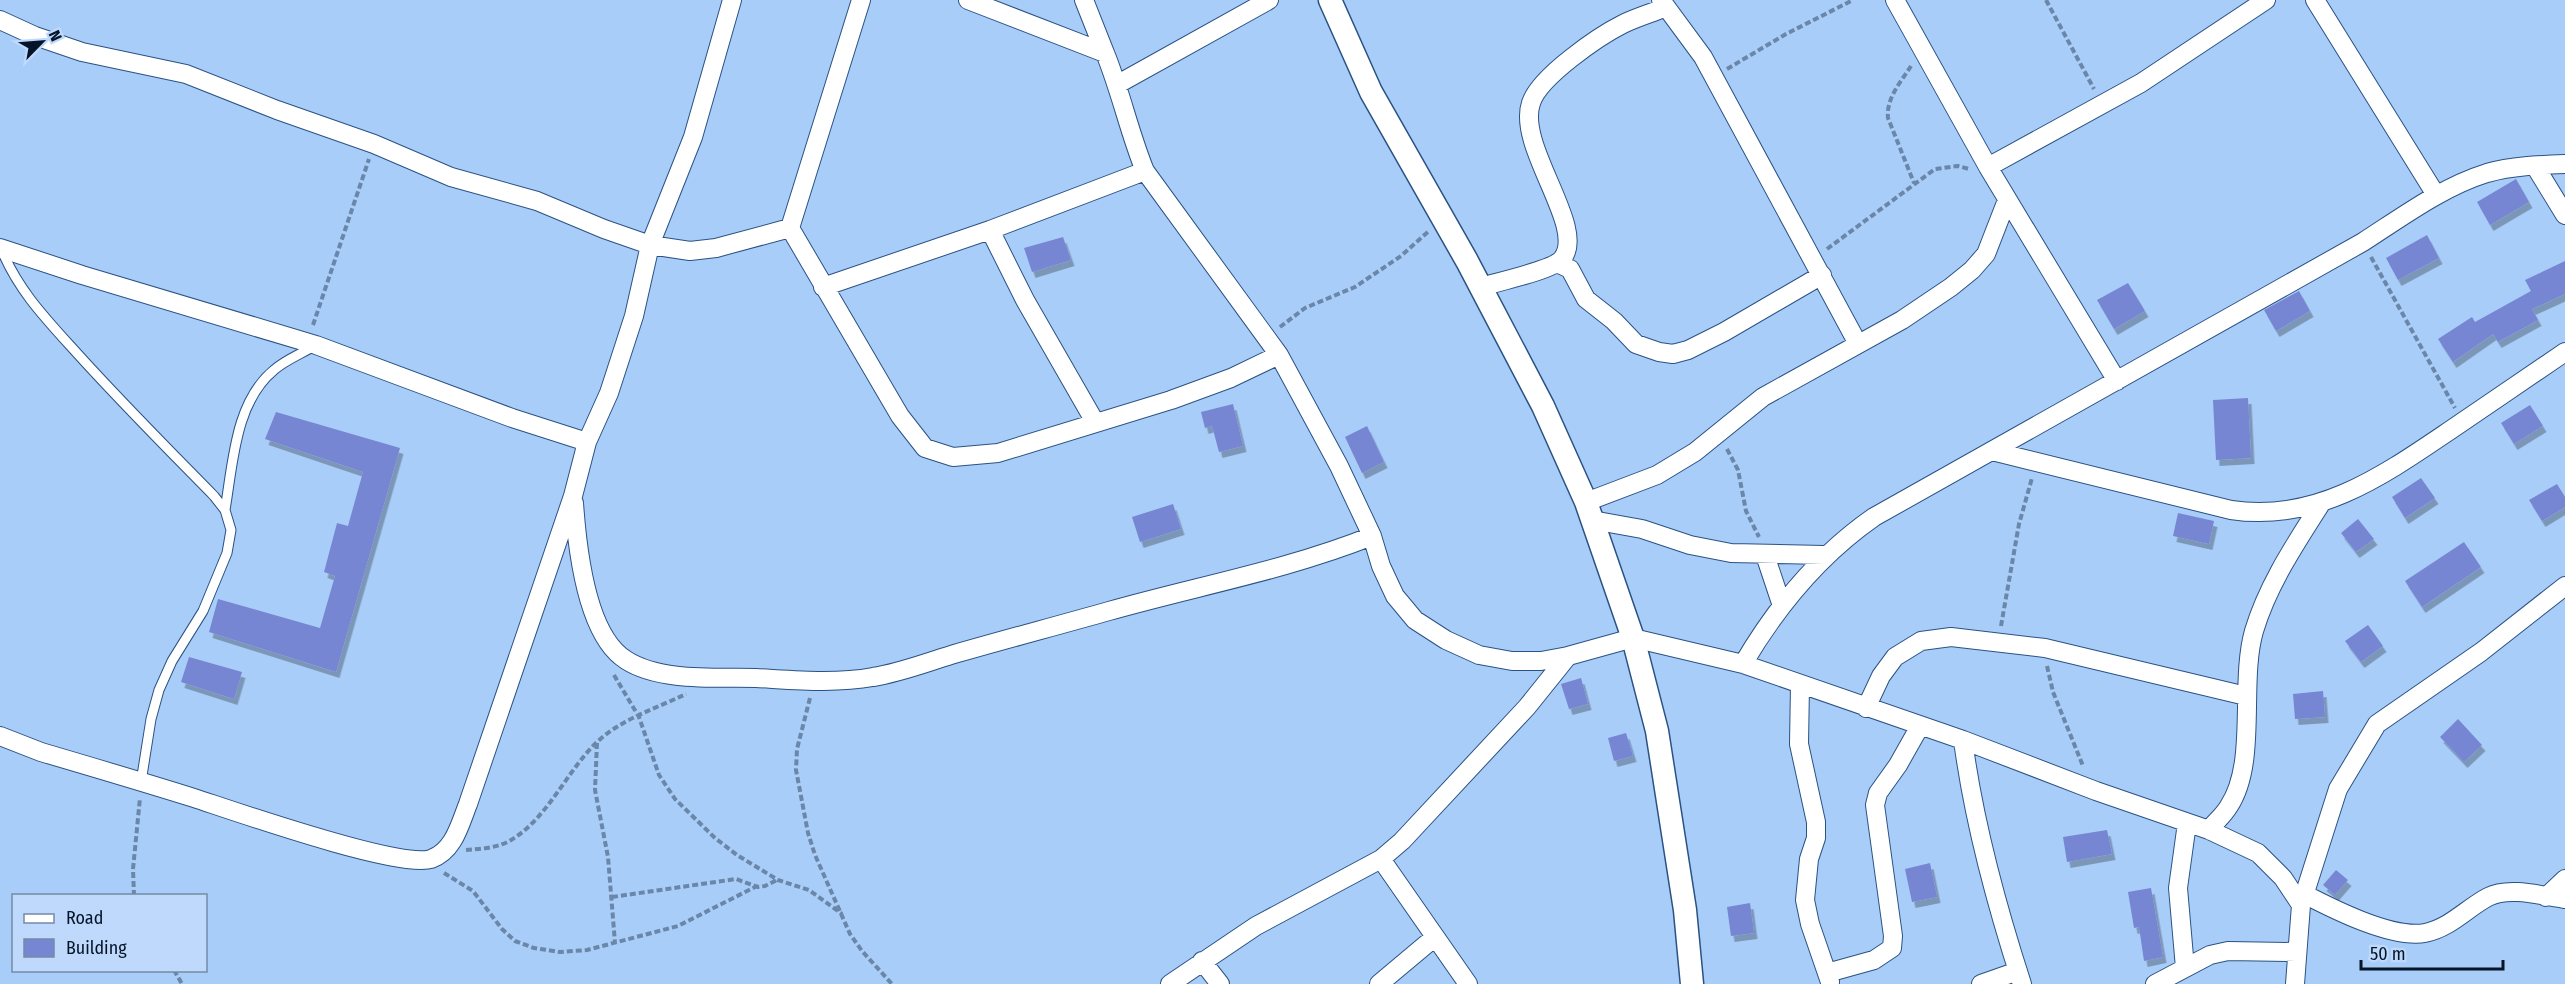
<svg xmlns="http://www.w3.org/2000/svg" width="2565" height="984" viewBox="0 0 2565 984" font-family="'Fira Sans Condensed',sans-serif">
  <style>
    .building { fill: #7786d2; filter: url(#shadow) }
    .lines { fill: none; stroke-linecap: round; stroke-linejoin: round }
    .service-casing { stroke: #2a5282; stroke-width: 11 }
    .minor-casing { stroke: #2a5282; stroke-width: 20 }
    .tertiary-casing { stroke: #2a5282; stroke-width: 25 }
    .path { stroke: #6a86a8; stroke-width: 4; stroke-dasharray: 6 3; stroke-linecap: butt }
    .service { stroke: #fff; stroke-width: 9 }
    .minor { stroke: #fff; stroke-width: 18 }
    .tertiary { stroke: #fff; stroke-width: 22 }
  </style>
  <defs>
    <filter id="shadow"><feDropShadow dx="3.5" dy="6" stdDeviation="0" flood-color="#0004"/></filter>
  </defs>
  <rect width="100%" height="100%" fill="#a9cdf9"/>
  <path class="building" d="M2516 179 2529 202 2490 225 2477 202Z
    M2427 235 2439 258 2398 280 2386 258Z
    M1063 237 1071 260 1032 272 1024 248Z
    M2565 261V294L2532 309 2538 320 2498 342 2493 334 2453 362 2438 339 2472 317 2475 322 2531 291 2525 280Z
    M2128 283 2145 311 2114 329 2097 300Z
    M2299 291 2310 311 2276 331 2264 310Z
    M2248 398 2251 458 2216 460 2213 400Z
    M1233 404 1243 446 1219 452 1212 426 1205 428 1201 412Z
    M2530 405 2543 426 2514 444 2501 423Z
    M276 412 400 448 336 672 209 632 218 599 320 628 335 576 324 572 337 523 348 526 363 472 265 439Z
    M1367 426 1384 462 1362 473 1345 437Z
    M2421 478 2435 498 2405 518 2392 497Z
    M2557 484 2565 497V507L2542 521 2529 500Z
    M1173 504 1181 529 1140 542 1132 517Z
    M2178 513 2214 521 2209 544 2173 536Z
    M2358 519 2374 539 2356 552 2341 533Z
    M2464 542 2481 567 2422 607 2405 581Z
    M2368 625 2383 646 2361 662 2345 641Z
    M189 657 242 672 234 699 181 682Z
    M1581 678 1588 704 1569 709 1561 684Z
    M2323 691 2325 717 2295 719 2293 694Z
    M2458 719 2482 745 2464 762 2440 737Z
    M1626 733 1633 756 1614 761 1608 738Z
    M2107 830 2112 854 2067 862 2063 837Z
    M1930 863 1937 897 1912 902 1905 869Z
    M2336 870 2348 880 2335 895 2323 885Z
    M2151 888 2163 957 2144 961 2139 927 2134 928 2128 892Z
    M1750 903 1754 933 1731 936 1727 907Z"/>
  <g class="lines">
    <defs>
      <path id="service" d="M1 248C17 289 46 319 75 351 120 401 167 448 214 496L225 510 231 530 227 553 203 611 172 661 159 690 151 719 141 782
        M225 510C233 463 235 402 274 370 285 360 301 354 314 346"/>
      <path id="minor" d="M861 0 790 228 900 416 925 448 953 457 998 453 1171 400 1231 378 1279 355
        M968 0 1105 53C1121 92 1129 132 1145 171L1279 355 1339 466 1372 536 1381 566 1395 596 1415 620 1446 640 1479 655 1512 661H1541L1568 656 1633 638 1743 664 1963 740 2096 791 2209 830 2258 853 2283 878 2301 905 2295 984
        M1084 0 1105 53
        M1661 0 1703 57 1858 344
        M1895 0 1988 167 2117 381
        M2315 0 2436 195
        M0 20 35 36 82 52 186 74 277 110 374 144 451 177 537 201 604 229 650 245 690 251 716 248 790 228
        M1118 84 1269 0
        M2535 166 2565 215
        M1988 167 2141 83 2266 0
        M990 230 1025 300 1095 422
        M0 248 82 275 316 345 512 418 587 442
        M1557 263 1570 269 1586 299 1614 321 1636 344 1659 352 1673 354 1688 350 1724 332 1822 275
        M823 287 990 230 1145 171
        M1481 287C1497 282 1553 270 1562 259 1588 228 1516 147 1531 103 1539 77 1599 36 1623 24 1637 17 1652 13 1666 7
        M1992 451 2231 510C2317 523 2384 475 2452 429 2490 403 2527 378 2565 352
        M1586 502 1657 475 1695 452 1763 397 1902 320 1951 287 1972 270 1986 254 2007 200
        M574 503C577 546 586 635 626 660 660 682 717 677 756 678 794 680 835 684 873 677 899 673 925 663 951 655 1003 640 1056 626 1109 611 1197 586 1287 570 1372 536
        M1592 520 1642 529 1690 545 1731 553 1824 555
        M1765 555 1782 606
        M1743 664C1777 606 1818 556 1874 517L2363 242C2402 217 2442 187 2487 173 2512 166 2539 165 2565 164
        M1800 685 1799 744 1816 822V838L1809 859 1805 900 1810 924 1830 982
        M1866 708 1881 676 1895 657 1921 641 1951 637 2045 648 2246 696
        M0 736 41 752C92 767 143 782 194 798 234 811 399 869 431 859 454 851 460 824 468 804L573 496 587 442 609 393 634 316 650 245 693 137 732 0
        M1963 740C1974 824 1996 904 2022 984
        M2209 830C2215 822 2224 815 2229 806 2258 762 2239 683 2254 631 2268 584 2296 543 2322 502
        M1381 859 1468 984
        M2304 894C2333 909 2392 939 2425 933 2450 928 2467 908 2488 897 2509 886 2543 896 2565 899
        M2546 897 2565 879
        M2301 905 2338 789 2377 724 2481 652 2565 586
        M1202 961 1220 984
        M2185 968 2178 888 2187 823
        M1827 973 1874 960 1892 948 1893 936 1875 805 1878 793 1898 765 1920 726
        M1170 984 1256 926 1381 859 1402 841 1527 707 1568 656
        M1379 984 1435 937
        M1981 984 2018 971
        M2155 984 2210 955 2228 951 2296 952"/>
      <path id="tertiary" d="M1330 0 1371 92 1467 261 1543 406 1586 502 1633 638 1657 731 1685 910 1692 984"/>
    </defs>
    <use href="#service" class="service-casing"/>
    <use href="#minor" class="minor-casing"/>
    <use href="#tertiary" class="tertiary-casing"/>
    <path class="path" d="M2046 0 2094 89
      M1911 66C1901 82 1886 98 1888 118L1914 183
      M1727 69 1786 34 1853 0
      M1827 249 1935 169 1958 166 1969 169
      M2371 257 2455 408
      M313 325 369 159
      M1280 327 1305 308 1355 287 1401 256 1429 231
      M1727 449 1738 470 1746 511 1759 537
      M2001 626 2019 524 2032 478
      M2047 666 2053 692 2083 766
      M614 675 639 717 659 775 675 799 715 838 737 855 778 880 809 890 842 914
      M810 698 797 749 796 770 808 833 815 855 850 934 862 951 892 984
      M597 743 595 790 608 857 615 943
      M466 850C481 849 498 848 511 840 547 819 567 771 596 743 619 720 657 708 686 694
      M444 873 473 891 502 929 515 941 534 948 560 952 587 950 678 926 757 886
      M134 896 133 869 140 798
      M612 897 736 879 758 887 765 886 777 880
      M174 970 182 984"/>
    <use href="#service" class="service"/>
    <use href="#minor" class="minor"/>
    <use href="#tertiary" class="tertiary"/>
  </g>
  <rect x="12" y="894" width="195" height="78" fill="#bed9fb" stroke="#748aa7" stroke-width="1.5"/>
  <rect x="24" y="914" width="30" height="9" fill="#ffffff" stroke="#748aa7" stroke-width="1.5"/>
  <text x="66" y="924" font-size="18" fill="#051428">Road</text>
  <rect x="24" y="939" width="30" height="18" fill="#7786d2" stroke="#748aa7" stroke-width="1.5"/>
  <text x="66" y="954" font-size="18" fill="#051428">Building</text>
  <g transform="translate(42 42) rotate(65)" stroke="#bed9fb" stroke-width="4.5" paint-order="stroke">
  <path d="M0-4.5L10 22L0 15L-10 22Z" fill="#051428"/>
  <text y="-9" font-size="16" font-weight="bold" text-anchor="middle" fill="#051428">N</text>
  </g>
  <path d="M2361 960v9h142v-9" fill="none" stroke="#051428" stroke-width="3"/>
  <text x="2370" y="960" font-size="18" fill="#051428" stroke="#bed9fb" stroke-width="4.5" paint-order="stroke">50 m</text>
</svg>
